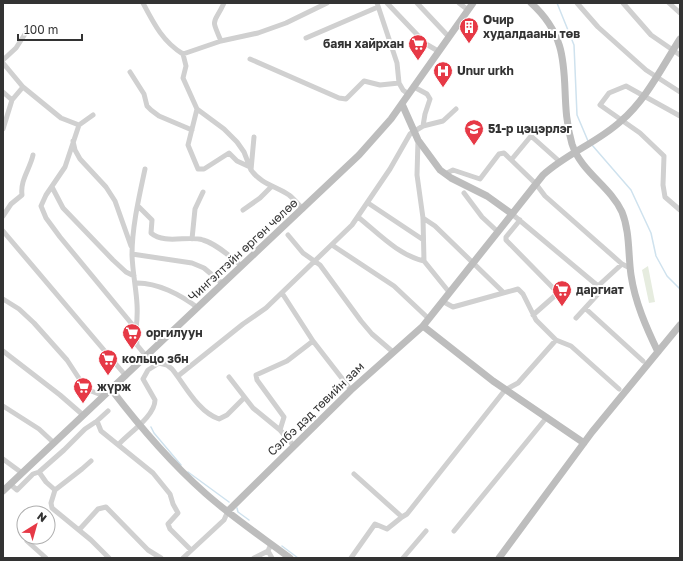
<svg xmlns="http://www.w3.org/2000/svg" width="683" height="561" viewBox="0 0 683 561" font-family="'Golos Text',sans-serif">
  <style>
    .green { fill: #e6ecdf }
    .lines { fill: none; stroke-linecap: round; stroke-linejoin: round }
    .stream { stroke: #cfe2ee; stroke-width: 1.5 }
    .street { stroke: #d0d0d0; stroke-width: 5 }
    .secondary { stroke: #bdbdbd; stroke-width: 7 }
    .labels { text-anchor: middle; stroke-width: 4; stroke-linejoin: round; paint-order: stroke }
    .poi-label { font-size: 12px; font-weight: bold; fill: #333; stroke: #fff; text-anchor: start }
    .street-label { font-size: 12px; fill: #333; stroke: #fff }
  </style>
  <rect width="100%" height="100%" fill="#fff"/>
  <path class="green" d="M648 266 655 302 649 303 642 270Z"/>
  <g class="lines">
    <path class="stream" d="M557 3 574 45 577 115 588 141
      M592 145 631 190 651 233 656 256 667 276 680 289
      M151 427 154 433 181 465
      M188 472 229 502
      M237 508 238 512 249 520
      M282 546 298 558"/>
    <path class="street" d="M143 3C154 24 163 42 183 54L186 66 183 78 197 109 224 129 237 142 244 152 251 170
      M377 3 397 63 399 83 403 90 408 94
      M387 3 426 44 438 51
      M417 3 449 37
      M459 3 468 10
      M577 3 598 27 646 70 680 92
      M623 3 651 35 680 55
      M669 3 680 13
      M306 38 378 7
      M221 41C210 16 214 25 224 3
      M183 54 221 41 258 33 286 23 327 3
      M250 59 339 98 346 99 364 81 380 85 399 83
      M3 60 16 48 25 34
      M3 63 23 87
      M130 72 144 94 147 106 151 110 159 116 192 130
      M414 87 427 94 430 99 425 114 423 126
      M3 92 12 100
      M197 109 188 145 198 169H204L229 153 237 161 250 167
      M93 115 79 125 65 167 46 195 41 206 46 218 60 237 136 329 137 345 146 356
      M680 116 626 86 609 93 600 105 640 133 664 156 663 185 665 197 680 210
      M3 129 12 100 23 87 61 118 79 125
      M254 137 251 170C261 184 275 186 289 195 294 199 298 204 303 209
      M418 140 417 175 423 218 424 261 449 292
      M73 141 75 150 80 159 106 187 115 201 131 246
      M512 159 531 136 559 161
      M445 174 453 170 480 179 499 154 504 153 536 184 545 196 622 264 630 268
      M52 187 63 208 113 260 126 272 134 276
      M464 193 482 217 497 231
      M368 203 422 239
      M138 206 152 220 151 233C165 245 188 235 203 240 217 244 230 257 242 266
      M243 210 260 198 271 187
      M512 214 598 286
      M3 216 11 204 22 195C20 180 30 169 33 155
      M358 217C378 233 398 255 424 261
      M423 218 435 226 503 292
      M520 220 506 237V240L558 293 533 315
      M3 231 126 376
      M288 235 303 253 320 265 361 321 372 334 393 352
      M192 239 195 209 203 192
      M332 245 394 286 429 319
      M132 254 192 263 204 268 223 284
      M135 283C157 282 181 295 198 308
      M282 293 313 341 351 390
      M3 299 19 309 34 323 67 360 86 389 104 396
      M442 301 453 307 518 289 523 294 536 320 556 340
      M586 309 643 361
      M576 318 598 294 600 290 598 286 622 264
      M136 329C140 301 133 282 132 255 132 227 139 197 145 169
      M3 351 60 395 83 415
      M178 376 243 324 266 308 352 225 390 169 410 134 423 126 443 121 456 109
      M229 377 253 408 280 430 284 417 257 380 256 375 287 361 313 341
      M3 406 39 429 54 443
      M97 421 101 431 153 473 170 494 173 504 178 513 168 524 170 529 191 550
      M280 430 294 446
      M119 444C129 433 155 416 155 400L143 379 148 370 159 363 167 365 172 369C185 385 198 412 219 419L227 415 244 398
      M3 459 22 473
      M39 472 46 482 55 490 51 503 52 508 91 540 109 558
      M354 474 402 517 407 514 505 390 518 383 556 340 571 346 619 389
      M10 484 17 490 33 474 39 472 64 450 85 429 97 421 108 411
      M55 490 82 469 91 461
      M79 530 98 509 106 507 148 550 161 558
      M454 531 547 417
      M27 541 46 558
      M271 544 268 551 272 558
      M183 558 224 520 228 511
      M254 558 268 551
      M351 558 375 524 387 529 402 517
      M403 558 426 531"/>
    <path class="secondary" d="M531 3C580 47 556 90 572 144 581 172 610 186 622 212 630 232 628 254 631 275 635 302 646 327 658 352
      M402 104 418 140 440 170 451 178 487 196 512 214
      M423 326 493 381 584 443
      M111 389C140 427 170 462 205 493 232 517 262 537 290 558
      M3 491 359 155 391 119 473 3
      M228 511 351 390 423 326 543 175C567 153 597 143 621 121 646 100 662 67 680 39
      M499 558 592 432 680 325"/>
  </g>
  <defs>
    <symbol id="building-pin" viewBox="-11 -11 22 30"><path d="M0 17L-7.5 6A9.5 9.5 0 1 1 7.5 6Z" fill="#e63946" stroke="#fff"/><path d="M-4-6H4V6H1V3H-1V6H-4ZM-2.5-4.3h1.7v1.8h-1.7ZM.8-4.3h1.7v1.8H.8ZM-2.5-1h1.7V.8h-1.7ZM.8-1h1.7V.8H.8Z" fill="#fff"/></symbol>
    <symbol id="supermarket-pin" viewBox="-11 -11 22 30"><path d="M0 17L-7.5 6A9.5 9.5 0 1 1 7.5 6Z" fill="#e63946" stroke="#fff"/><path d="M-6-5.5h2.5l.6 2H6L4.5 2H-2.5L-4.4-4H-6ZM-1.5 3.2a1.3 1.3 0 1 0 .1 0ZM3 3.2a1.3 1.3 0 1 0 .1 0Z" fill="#fff"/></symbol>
    <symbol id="hospital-pin" viewBox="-11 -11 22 30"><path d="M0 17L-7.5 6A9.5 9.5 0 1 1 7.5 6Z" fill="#e63946" stroke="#fff"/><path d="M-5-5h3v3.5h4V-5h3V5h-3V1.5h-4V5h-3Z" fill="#fff"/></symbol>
    <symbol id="school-pin" viewBox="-11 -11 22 30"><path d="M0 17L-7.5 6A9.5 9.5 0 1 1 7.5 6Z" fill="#e63946" stroke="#fff"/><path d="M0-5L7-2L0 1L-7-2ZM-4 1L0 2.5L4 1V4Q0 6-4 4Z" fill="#fff"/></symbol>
  </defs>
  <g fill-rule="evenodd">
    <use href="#building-pin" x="458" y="16" width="22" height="30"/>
    <use href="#supermarket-pin" x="407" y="33" width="22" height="30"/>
    <use href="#hospital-pin" x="432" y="60" width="22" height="30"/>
    <use href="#school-pin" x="463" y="118" width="22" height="30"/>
    <use href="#supermarket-pin" x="551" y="279" width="22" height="30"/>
    <use href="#supermarket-pin" x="121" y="322" width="22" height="30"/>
    <use href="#supermarket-pin" x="97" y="348" width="22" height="30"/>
    <use href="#supermarket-pin" x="72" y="376" width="22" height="30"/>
  </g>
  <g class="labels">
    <g class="poi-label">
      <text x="483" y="24">Очир<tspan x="483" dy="14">худалдааны төв</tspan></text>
      <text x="404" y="48" text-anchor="end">баян хайрхан</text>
      <text x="457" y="75">Unur urkh</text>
      <text x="488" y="133">51-р цэцэрлэг</text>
      <text x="576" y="294">даргиат</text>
      <text x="146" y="337">оргилуун</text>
      <text x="122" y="363">кольцо збн</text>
      <text x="97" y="391">жүрж</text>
    </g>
    <g class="street-label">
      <text transform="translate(243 250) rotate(-43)" y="4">Чингэлтэйн өргөн чөлөө</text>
      <text transform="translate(316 409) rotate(-44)" y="4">Сэлбэ дэд төвийн зам</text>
    </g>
  </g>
  <rect width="683" height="561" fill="none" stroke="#333333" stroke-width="8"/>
  <g transform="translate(36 525) rotate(37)"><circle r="19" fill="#ffffff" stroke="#adadad"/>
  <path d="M0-3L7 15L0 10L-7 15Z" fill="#e63946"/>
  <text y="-6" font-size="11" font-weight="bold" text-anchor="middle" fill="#333333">N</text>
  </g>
  <path d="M18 34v6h64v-6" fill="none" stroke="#333333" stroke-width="2"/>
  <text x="24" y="34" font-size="12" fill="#333333" stroke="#ffffff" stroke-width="3" paint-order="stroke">100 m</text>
</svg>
